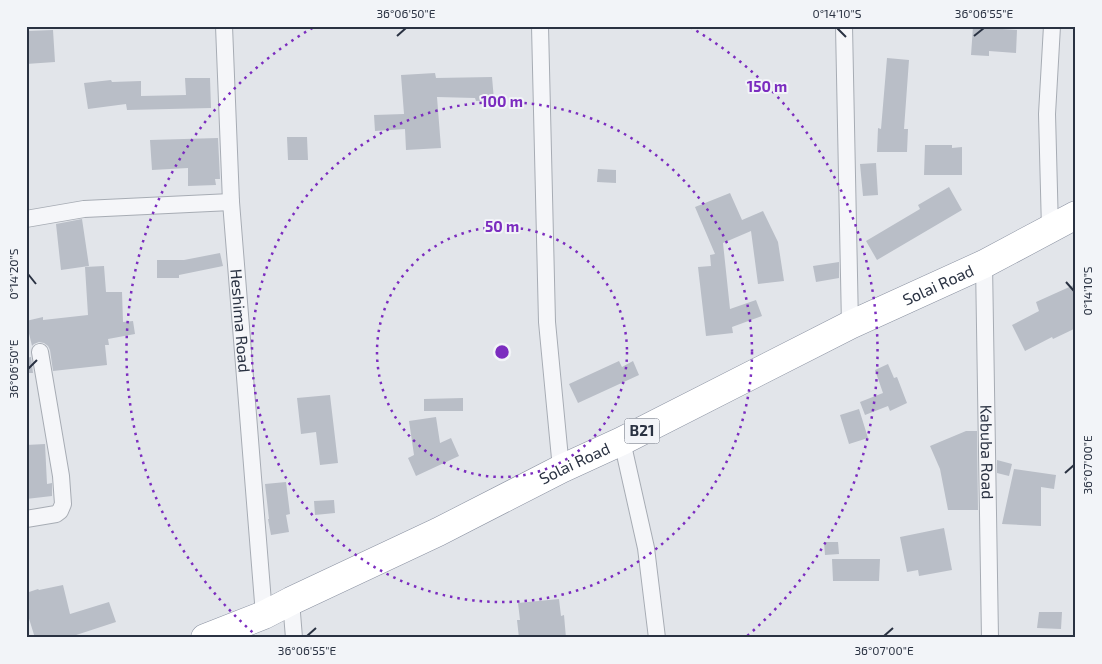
<svg xmlns="http://www.w3.org/2000/svg" width="1102" height="664" viewBox="0 0 1102 664" font-family="'Exo 2',sans-serif">
  <style>
    .building { fill: #b9bec7 }
    .lines { fill: none; stroke-linecap: round; stroke-linejoin: round }
    .street-casing { stroke: #a7acb4; stroke-width: 18 }
    .highway-casing { stroke: #8a91a1; stroke-width: 29 }
    .street { stroke: #f5f6f9; stroke-width: 16 }
    .highway { stroke: #fff; stroke-width: 28 }
    .ticks { fill: none; stroke: #2a3242; stroke-width: 2 }
    .ring { fill: none; stroke: #7b2cbf; stroke-width: 2.5; stroke-dasharray: 2.5 5 }
    .labels { text-anchor: middle; stroke-width: 4; stroke-linejoin: round; paint-order: stroke }
    .shield { fill: #f2f4f8; stroke: #666c79; stroke-width: 1 }
    .shield-label { font-size: 15px; font-weight: bold; fill: #2a3242 }
    .street-label { font-size: 16px; fill: #2a3242; stroke: #f2f4f8 }
    .centre { fill: #7b2cbf; stroke: #f2f4f8; stroke-width: 2.5 }
    .ring-label { font-size: 15px; text-anchor: middle; font-weight: bold; fill: #7b2cbf; stroke: #f2f4f8; stroke-width: 4; stroke-linejoin: round; paint-order: stroke }
    .neatline { fill: none; stroke: #2a3242; stroke-width: 2 }
    .ticks-label { font-size: 12px; text-anchor: middle; fill: #2a3242 }
  </style>
  <rect width="100%" height="100%" fill="#e2e5ea"/>
  <path class="building" d="M973 27 1017 30 1016 53 989 51V56L971 55Z
    M53 30 55 62 26 64V31Z
    M887 58 909 60 904 129H908L907 152H877L878 128 881 129Z
    M435 73 436 78 492 77 494 100 476 101 475 98 437 97 441 148 406 150 405 129 375 131 374 115 404 114 401 75Z
    M185 78H210L211 108 127 110 126 104 88 109 84 83 111 80 112 82 141 81V96L186 95Z
    M287 137H307L308 160H288Z
    M218 138 220 179H215L216 185 188 186V168L152 170 150 140Z
    M925 145H952V148L962 147V175H924Z
    M876 163 878 195 863 196 860 164Z
    M598 169 616 170V183L597 182Z
    M949 187 962 210 877 260 866 241 920 209 918 205Z
    M730 193 742 220 763 211 778 242 784 281 758 284 751 231 723 243 730 309 756 300 762 316 732 327 733 333 706 336 698 267 711 266 710 255 715 254 695 207Z
    M82 219 89 266 61 270 56 224Z
    M220 253 223 266 179 275V278H157V260H184Z
    M839 262V278L816 282 813 266Z
    M104 266 106 292H122L123 322 133 321 135 334 108 339 109 345H105L107 365 53 371 50 350 48 346 44 343 39 342 34 344 32 346 26 321 43 317V320L88 315 85 267Z
    M1076 284V328L1053 339 1052 337 1025 351 1012 325 1039 311 1036 302Z
    M31 357 33 373H26V358Z
    M619 361 622 367 633 361 639 375 578 403 569 384Z
    M888 364 894 378 897 377 907 403 890 411 888 406 865 415 860 402 883 393 875 370Z
    M330 395 338 463 320 465 316 432 301 434 297 398Z
    M463 398V411H424V399Z
    M859 409 868 438 849 444 840 415Z
    M436 417 440 443 451 438 459 456 416 476 408 458 414 455 409 421Z
    M966 431H977L978 510H948L940 469 930 446Z
    M45 444 47 484 52 483V496L26 499V445Z
    M997 460 1012 464 1009 476 997 473Z
    M1014 469 1056 475 1054 489 1041 487V526L1002 524Z
    M286 482 290 514 286 515 289 532 271 535 268 519H269L265 484Z
    M334 500 335 513 315 515 314 501Z
    M944 528 952 570 919 576 918 570 907 572 900 537Z
    M824 542H838L839 554 825 555Z
    M832 559H880L879 581H833Z
    M63 585 70 614 109 602 116 622 67 638H35L26 609V593L38 589 39 590Z
    M559 599 561 616 564 615 566 638H519L517 620H520L518 603Z
    M1039 612H1062L1061 629 1037 628Z"/>
  <g class="lines">
    <defs>
      <g id="street">
        <path id="s1" d="M224 26 231 202 264 615"/>
        <path d="M540 26 547 322 561 469"/>
        <path d="M844 26 850 325"/>
        <path d="M26 219 84 209 231 202"/>
        <path d="M1050 229 1047 114 1052 26"/>
        <path id="s2" d="M984 264 990 638"/>
        <path d="M622 441 646 548 657 638"/>
        <path d="M26 519 56 514 60 511 63 504 61 476 40 352"/>
        <path d="M291 601 294 638"/>
      </g>
      <g id="highway">
        <path id="s3" d="M205 638 264 615 291 601 438 532 561 469 622 441 850 325 984 264 1076 215"/>
      </g>
    </defs>
    <use href="#street" class="street-casing"/>
    <use href="#highway" class="highway-casing"/>
    <use href="#street" class="street"/>
    <use href="#highway" class="highway"/>
  </g>
  <path class="ticks" d="M837 28 846 37M397 36 406 28M974 36 984 28M28 274 36 284M1066 282 1074 291M28 369 37 360M1065 473 1074 465M307 636 316 628M884 636 893 628"/>
  <g class="ring">
    <circle cx="502" cy="352" r="125"/>
    <circle cx="502" cy="352" r="250"/>
    <path d="M258 637A375 375 0 0 1 314 27M690 27A375 375 0 0 1 746 637"/>
  </g>
  <g class="labels">
    <rect class="shield" x="624.5" y="418.5" width="35" height="25" rx="4"/>
    <g class="shield-label">
      <text x="642" y="436">B21</text>
    </g>
    <g class="street-label">
      <text dy="6" stroke="none"><textPath href="#s3" startOffset="814">Solai Road</textPath></text>
      <text dy="6" stroke="none"><textPath href="#s1" startOffset="295">Heshima Road</textPath></text>
      <text dy="6" stroke="none"><textPath href="#s2" startOffset="188">Kabuba Road</textPath></text>
      <text dy="6" stroke="none"><textPath href="#s3" startOffset="409">Solai Road</textPath></text>
    </g>
  </g>
  <circle cx="502" cy="352" r="8" class="centre"/>
  <g class="ring-label">
    <text x="767" y="92">150 m</text>
    <text x="502" y="107">100 m</text>
    <text x="502" y="232">50 m</text>
  </g>
  <rect width="1102" height="664" fill="none" stroke="#f2f4f8" stroke-width="55"/>
  <rect x="28" y="28" width="1046" height="608" class="neatline"/>
  <g class="ticks-label">
    <text x="406" y="18">36°06'50"E</text>
    <text x="837" y="18">0°14'10"S</text>
    <text x="984" y="18">36°06'55"E</text>
    <text transform="translate(14 274) rotate(-90)" y="4">0°14'20"S</text>
    <text transform="translate(1088 291) rotate(-90)" y="4">0°14'10"S</text>
    <text transform="translate(14 369) rotate(-90)" y="4">36°06'50"E</text>
    <text transform="translate(1088 465) rotate(-90)" y="4">36°07'00"E</text>
    <text x="307" y="655">36°06'55"E</text>
    <text x="884" y="655">36°07'00"E</text>
  </g>
</svg>
